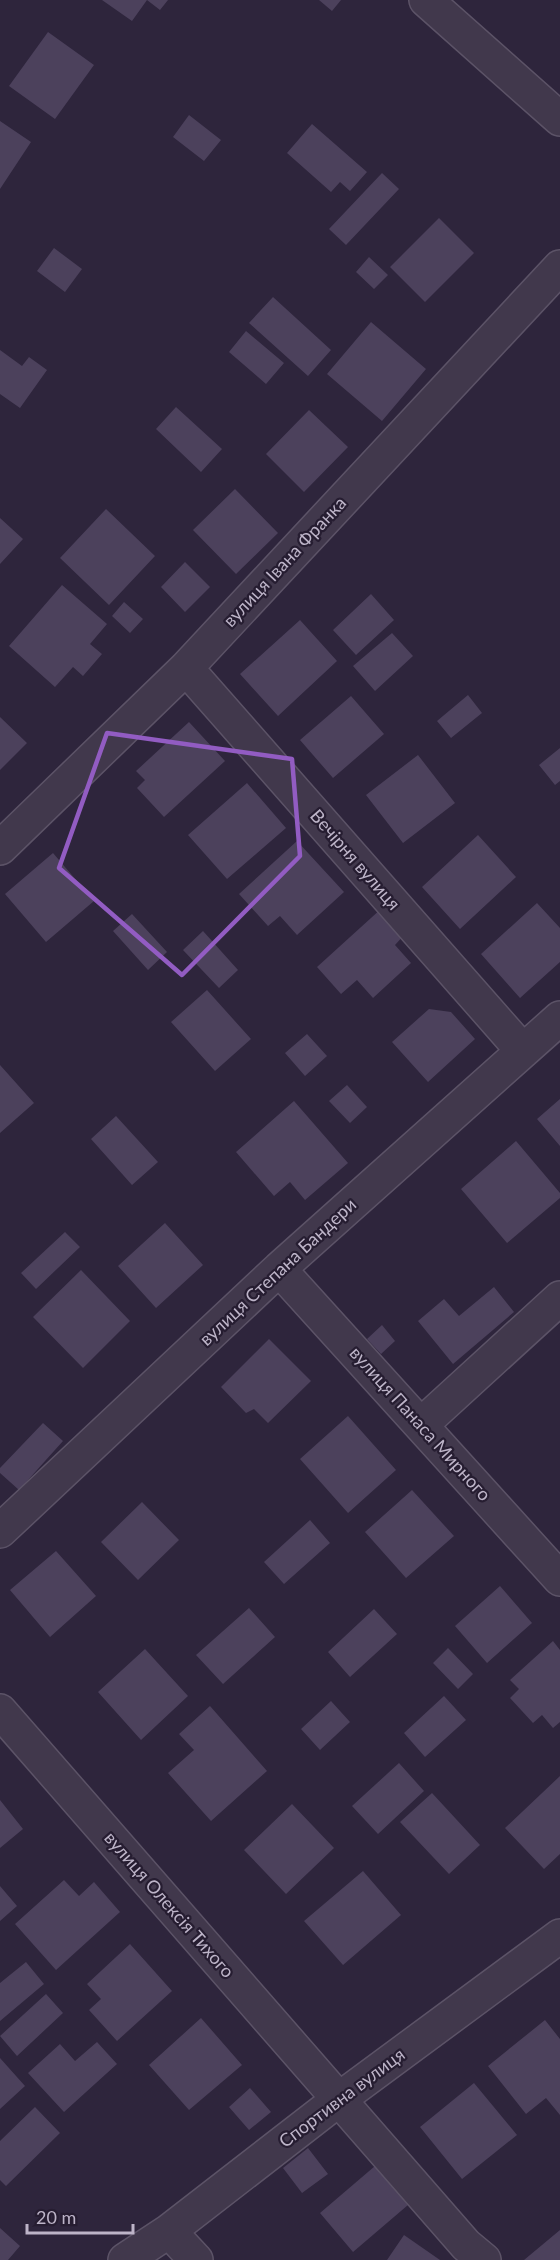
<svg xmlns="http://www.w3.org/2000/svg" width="560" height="2260" viewBox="0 0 560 2260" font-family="Lato,sans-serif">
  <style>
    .building { fill: #4c415c }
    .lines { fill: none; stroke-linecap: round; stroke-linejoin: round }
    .minor-casing { stroke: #5c5367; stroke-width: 36 }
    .minor { stroke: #41384c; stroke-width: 33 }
    .marked { fill: none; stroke: #925cc2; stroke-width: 4.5; stroke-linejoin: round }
    .labels { text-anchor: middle; stroke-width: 4.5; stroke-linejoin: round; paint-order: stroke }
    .street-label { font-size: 18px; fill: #bdb4c8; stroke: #261d31 }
  </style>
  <rect width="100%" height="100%" fill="#2e253c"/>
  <path class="building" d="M102 0H168L160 10 147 0 132 21Z
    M319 0H341L332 11Z
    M48 32 94 65 55 119 9 86Z
    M189 115 221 140 204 161 173 137Z
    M0 121 31 142 0 189Z
    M312 124 367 172 350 191 340 182 331 192 287 153Z
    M382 173 399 189 346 245 329 229Z
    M439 218 474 253 425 302 390 267Z
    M54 248 82 269 65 292 37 271Z
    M369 257 388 275 374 289 356 272Z
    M273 297 331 350 308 376 249 323Z
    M371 322 426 369 382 421 327 374Z
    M246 331 284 363 266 384 229 352Z
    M0 350 22 366 29 357 47 370 20 408 0 394Z
    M176 407 222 449 201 472 156 429Z
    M309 410 348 447 304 492 266 454Z
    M235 489 278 533 236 574 193 530Z
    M106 509 155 556 109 605 60 558Z
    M0 518 23 539 0 564Z
    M185 562 210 587 185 612 161 587Z
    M62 585 107 624 90 644 102 654 83 676 73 667 55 687 9 646Z
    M371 594 394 620 356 655 333 630Z
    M124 602 143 619 130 633 112 616Z
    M300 620 337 661 278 716 240 674Z
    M392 633 413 656 375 691 353 666Z
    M468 695 482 713 451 738 437 721Z
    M351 696 384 734 333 778 300 740Z
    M0 717 27 743 0 770Z
    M189 722 225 761 164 817 137 788 145 780 136 771Z
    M560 748V781L555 785 539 765Z
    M418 755 455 803 403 843 366 795Z
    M247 783 286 828 227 879 188 835Z
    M478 835 516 877 460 929 422 887Z
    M297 841 344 892 297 935 280 916 268 926 239 894Z
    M53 853 94 901 46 942 5 894Z
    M537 903 560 928V962L520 998 481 954Z
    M382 908 405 934 395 945 411 963 373 998 357 980 341 994 317 967Z
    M132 914 167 952 148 970 113 931Z
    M203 931 238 970 219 988 183 950Z
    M207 990 251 1039 215 1071 171 1022Z
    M429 1009 451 1012 475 1039 428 1082 392 1042Z
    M307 1034 327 1056 305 1076 285 1053Z
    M0 1065 34 1103 0 1133Z
    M347 1085 367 1107 350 1123 329 1101Z
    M560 1099V1146L537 1119Z
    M294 1101 348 1163 305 1200 290 1182 274 1196 236 1152Z
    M116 1116 158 1162 132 1185 91 1139Z
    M516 1141 560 1193V1198L507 1243 461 1189Z
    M165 1223 203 1265 156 1308 118 1266Z
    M65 1232 80 1247 36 1289 21 1273Z
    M81 1270 130 1321 83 1368 33 1317Z
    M494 1287 514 1312 453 1364 418 1321 444 1299 459 1316Z
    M382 1325 395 1341 381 1354 367 1339Z
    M269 1339 311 1381 268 1423 254 1409 246 1413 221 1387Z
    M348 1416 396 1470 348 1513 300 1459Z
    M43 1423 63 1441 19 1490 0 1473V1468Z
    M412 1490 454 1536 406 1578 365 1532Z
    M142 1502 179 1540 138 1580 101 1542Z
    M310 1520 330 1543 284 1584 264 1562Z
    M56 1551 96 1596 50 1637 10 1590Z
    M500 1586 532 1623 487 1663 455 1626Z
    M249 1608 275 1637 223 1684 196 1655Z
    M374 1609 397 1634 350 1677 328 1652Z
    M553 1641 560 1650V1722L553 1728 542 1715 533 1723 510 1698 519 1689 510 1680Z
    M448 1648 473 1674 458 1689 433 1663Z
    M145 1649 188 1696 141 1740 98 1692Z
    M444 1696 466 1720 425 1757 404 1733Z
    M331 1701 350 1722 320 1750 301 1729Z
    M210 1706 267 1771 211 1821 168 1773 194 1750 179 1734Z
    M399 1763 424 1791 378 1834 352 1806Z
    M560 1776V1854L544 1869 505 1828Z
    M432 1793 480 1845 449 1874 400 1822Z
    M0 1800 23 1829 0 1848Z
    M292 1804 334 1848 286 1894 244 1850Z
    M363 1871 401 1915 343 1965 304 1921Z
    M64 1880 79 1896 94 1882 120 1912 56 1970 15 1924Z
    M0 1886 17 1906 0 1921Z
    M130 1944 172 1991 117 2041 89 2010 101 1999 87 1984Z
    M26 1962 44 1984 0 2021V1983Z
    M46 1994 63 2013 17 2056 0 2036Z
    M201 2018 242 2065 189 2110 149 2065Z
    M545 2020 560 2039V2115L546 2098 526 2114 488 2066Z
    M97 2042 117 2064 64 2112 28 2073 60 2044 75 2061Z
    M0 2058 25 2086 0 2109Z
    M474 2083 517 2135 462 2179 420 2127Z
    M250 2088 271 2112 249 2130 229 2107Z
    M35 2107 60 2133 6 2186 0 2180V2141Z
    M308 2148 328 2174 302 2193 283 2168Z
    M375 2166 408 2205 353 2252 320 2213Z
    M0 2228 20 2246 8 2260H0Z
    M560 2230V2260H524Z
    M404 2235 440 2260H387Z"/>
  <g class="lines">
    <defs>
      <path id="minor" d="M426 0 560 119
        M186 668 523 1051
        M0 848 186 668 560 267
        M279 1269 560 1579
        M421 1425 560 1298
        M0 1531 279 1269 560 1018
        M0 1711 466 2245 484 2260
        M169 2231 196 2260
        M125 2260 169 2231 338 2100 560 1936"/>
    </defs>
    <use href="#minor" class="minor-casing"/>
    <use href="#minor" class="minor"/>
  </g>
  <path class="marked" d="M107 733 292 759 300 856 182 975 59 868Z"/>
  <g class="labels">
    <g class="street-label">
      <text transform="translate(285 562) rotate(-47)" y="6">вулиця Івана Франка</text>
      <text transform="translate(355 860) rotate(49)" y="6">Вечірня вулиця</text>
      <text transform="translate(278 1272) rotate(-43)" y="6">вулиця Степана Бандери</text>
      <text transform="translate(420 1424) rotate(48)" y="6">вулиця Панаса Мирного</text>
      <text transform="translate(169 1905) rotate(49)" y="6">вулиця Олексія Тихого</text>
      <text transform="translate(342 2098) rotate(-37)" y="6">Спортивна вулиця</text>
    </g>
  </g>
  <path d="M27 2224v9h106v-9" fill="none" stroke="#bdb4c8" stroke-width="3"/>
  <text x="36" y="2224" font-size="18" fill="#bdb4c8" stroke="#261d31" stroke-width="4.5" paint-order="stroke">20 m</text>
</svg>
